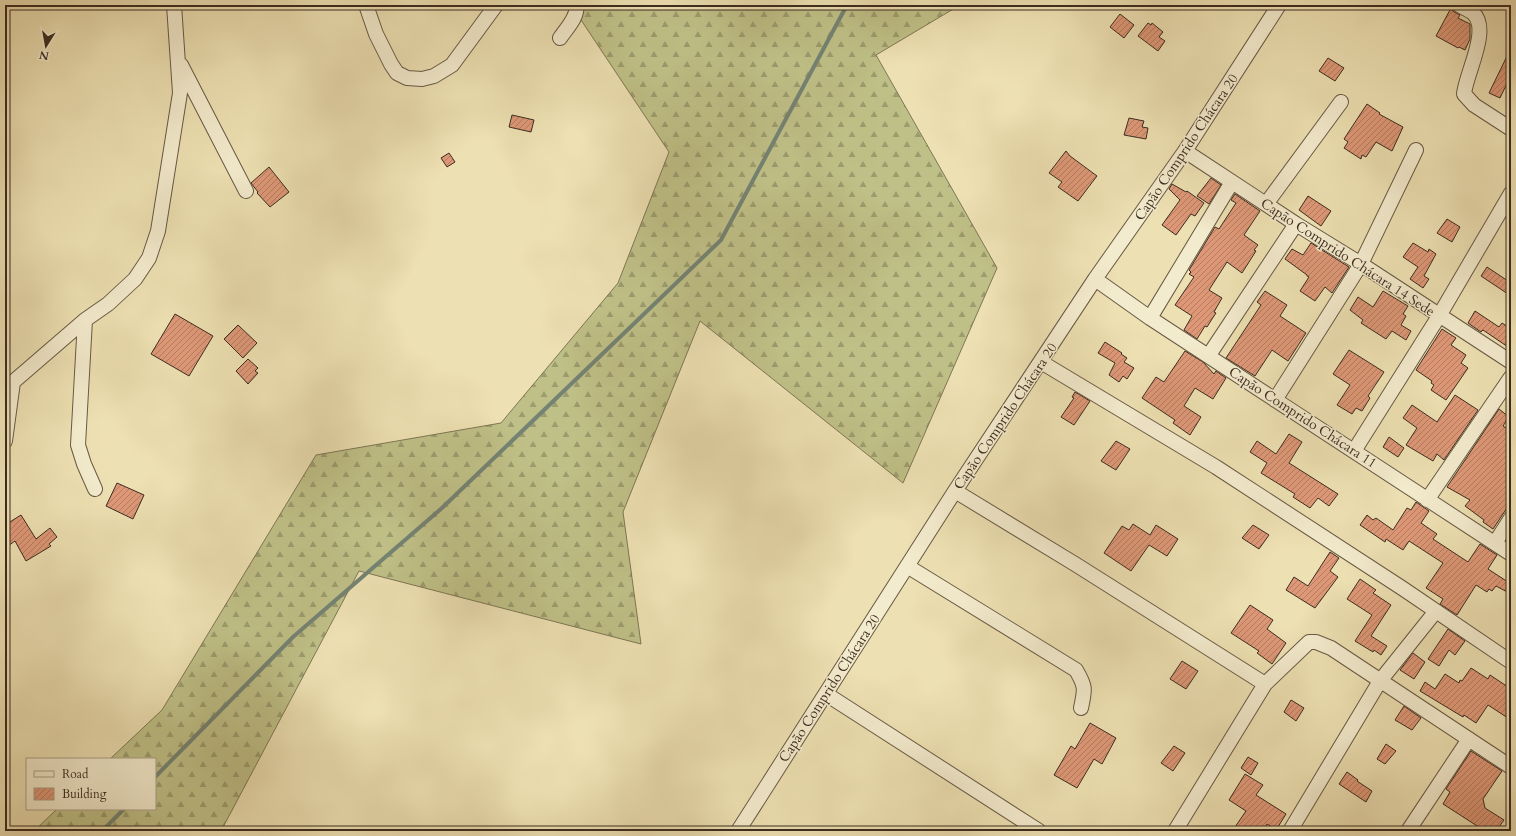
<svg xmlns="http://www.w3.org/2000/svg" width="1516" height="836" viewBox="0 0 1516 836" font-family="Cardo,serif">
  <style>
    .forest { fill: url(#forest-firs); stroke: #7e7654 }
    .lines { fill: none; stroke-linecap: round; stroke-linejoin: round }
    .stream { stroke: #748373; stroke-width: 4 }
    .building { fill: url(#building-hatch); stroke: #3c2c20 }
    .minor-casing { stroke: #685944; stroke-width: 16 }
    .minor { stroke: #f3ebcd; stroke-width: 14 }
    .labels { text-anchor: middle; stroke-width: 3; stroke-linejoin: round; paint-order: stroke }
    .street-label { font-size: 14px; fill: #3c2c20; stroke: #f3ebcd }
  </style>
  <defs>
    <pattern id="forest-firs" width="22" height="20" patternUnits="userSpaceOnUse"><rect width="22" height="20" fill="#bfc087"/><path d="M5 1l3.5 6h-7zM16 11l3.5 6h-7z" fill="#9c9c6e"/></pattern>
    <pattern id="building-hatch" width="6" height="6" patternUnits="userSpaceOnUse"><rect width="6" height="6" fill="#de9877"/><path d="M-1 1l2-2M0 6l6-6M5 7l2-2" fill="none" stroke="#b57c61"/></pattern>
  </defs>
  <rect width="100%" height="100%" fill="#ede0b2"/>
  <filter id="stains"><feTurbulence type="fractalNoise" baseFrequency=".005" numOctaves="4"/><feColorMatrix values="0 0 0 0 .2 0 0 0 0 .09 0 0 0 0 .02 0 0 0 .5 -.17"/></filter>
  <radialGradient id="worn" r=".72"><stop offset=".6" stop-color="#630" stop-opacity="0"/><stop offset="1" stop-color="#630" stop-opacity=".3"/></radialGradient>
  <path class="forest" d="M571 5H960L876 55 997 268 903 483 700 321 623 512 641 644 359 571 221 831H34L57 809H155V759H110L162 710 316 455 501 423 618 283 669 152Z"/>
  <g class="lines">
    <path class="stream" d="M155 777 293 637 442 508 721 240 847 5
      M102 831 124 809"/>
  </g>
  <path class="building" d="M1451 8 1454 12 1460 15 1458 18 1470 24V39L1465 50 1459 47 1458 48 1436 36Z
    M1120 14 1134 25 1124 38 1110 27Z
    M1148 23 1151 25 1152 23 1163 32 1159 37 1165 41 1158 51 1138 36Z
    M1511 48V75L1500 98 1489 93Z
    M1328 58 1344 68 1335 81 1319 71Z
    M1367 104 1380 113 1379 114 1403 127 1392 151 1376 142 1366 157 1362 155 1361 159 1344 148 1348 142 1344 139Z
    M512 115 534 120 531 132 509 127Z
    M1129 118 1144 121 1142 127 1148 128 1146 139 1124 135Z
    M1066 151 1070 156 1097 176 1078 201 1058 187 1062 182 1049 173Z
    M449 153 455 162 447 167 441 158Z
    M269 167 289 192 270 207 257 193 258 192 251 183Z
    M1211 178 1221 185 1209 204 1197 196Z
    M1172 184 1186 192 1187 191 1204 203 1195 216 1191 214 1176 235 1162 225 1180 200 1169 189Z
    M1235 194 1260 211 1244 235 1258 245 1254 250 1256 251 1242 273 1227 262 1209 290 1222 298 1214 312 1216 313 1212 319 1207 327 1205 326 1197 339 1184 330 1192 316 1175 305 1194 277 1189 274 1191 272 1189 270 1215 227 1219 229 1236 203 1231 200Z
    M1308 196 1331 211 1321 226 1299 210Z
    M1447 219 1460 227 1452 242 1437 233Z
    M1311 243 1349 267 1332 293 1325 287 1315 301 1300 291 1309 277 1307 276V275L1285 259 1292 249 1303 255Z
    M1413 243 1428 252 1429 249 1436 254 1424 276 1429 279 1423 288 1410 279 1418 267 1403 257Z
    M1487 267 1511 283V296L1481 276Z
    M1265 291 1287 305 1280 316 1306 333 1288 361 1272 350 1255 376 1226 358 1261 305 1257 302Z
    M1383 291 1408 306 1403 314 1406 316 1401 325 1411 331 1406 340 1392 331 1386 339 1361 323 1363 320 1350 310 1358 297 1373 307Z
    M1475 311 1499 327 1502 323 1511 329V349L1483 330 1481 332 1468 323Z
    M175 314 213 336 189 376 151 354Z
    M238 325 257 343 243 358 224 339Z
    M1442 329 1456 338 1451 345 1466 355 1461 363 1468 368 1446 400 1431 390 1434 385 1431 383 1432 381 1416 370Z
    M1105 342 1122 353 1121 354 1127 358 1124 362 1134 368 1127 379 1123 376 1119 382 1109 375 1115 363 1098 353Z
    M1349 350 1384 372 1368 396 1370 398 1362 411 1356 408 1352 414 1337 405 1350 385 1333 374Z
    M1185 351 1203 362 1214 374 1216 371 1226 378 1213 399 1195 388 1184 406 1201 417 1190 435 1173 423 1175 420 1142 398 1156 377 1164 382Z
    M248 359 258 368 255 371 258 373 248 384 236 371Z
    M1075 392 1090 401 1074 425 1061 417 1074 398 1072 397Z
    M1455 395 1478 410 1444 460 1437 454 1433 461 1406 445 1417 428 1403 418 1412 405 1437 422Z
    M1499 409 1509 417 1503 426 1511 431V502L1493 529 1483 522 1484 520 1465 506 1470 500 1447 487Z
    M1289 434 1302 442 1289 463 1338 494 1329 506 1318 498 1310 508 1293 497 1295 494 1261 473 1267 463 1250 452 1257 441 1276 454Z
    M1389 437 1404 448 1398 457 1383 447Z
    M1116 441 1130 449 1116 470 1101 461Z
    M117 483 144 495 133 519 106 506Z
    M1416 502 1429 511 1421 523 1437 534 1433 539 1468 562 1480 544 1497 555 1488 569 1511 584V594L1496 586 1492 591 1489 589 1487 592 1476 585 1457 615 1440 604 1443 599 1426 588 1443 563 1409 541 1403 550 1386 539 1385 542 1360 525 1367 515 1373 520 1376 518 1393 530 1407 508 1411 510Z
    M21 515 36 539 50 528 57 537 49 544 51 546 26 561 15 541 5 548V525Z
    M1133 524 1150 535 1156 525 1178 539 1167 556 1149 545 1131 571 1104 553 1122 526 1129 530Z
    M1253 525 1269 535 1259 549 1242 538Z
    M1330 552 1339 558 1330 571 1338 577 1315 608 1286 590 1294 577 1308 586Z
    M1360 579 1376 590 1373 593 1391 605 1371 636 1387 646 1381 655 1374 650 1373 652 1355 641 1372 615 1347 599Z
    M1250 605 1273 620 1267 629 1286 643 1272 664 1257 653 1259 651 1231 633Z
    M1448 629 1465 641 1455 655 1449 650 1439 666 1428 659Z
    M1413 653 1425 662 1414 679 1400 670Z
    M1182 661 1198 671 1186 689 1170 679Z
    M1471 668 1488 679 1490 675 1511 689V720L1488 705 1476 723 1464 715 1463 717 1420 691 1425 682 1435 689 1445 674 1459 683 1460 680 1462 681Z
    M1291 700 1304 708 1296 721 1284 712Z
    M1404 706 1421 718 1412 730 1395 720Z
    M1090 723 1116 738 1102 764 1094 759 1077 788 1054 775 1071 746 1075 749Z
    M1386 744 1396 751 1385 764 1377 759Z
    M1174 746 1185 753 1173 771 1161 763Z
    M1471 751 1502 771 1483 799 1485 808 1504 820 1496 831H1485L1443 804 1450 792 1446 789Z
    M1248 757 1258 763 1251 775 1241 768Z
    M1347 772 1358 780 1357 781 1372 791 1366 802 1339 784Z
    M1245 774 1263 785 1256 795 1286 814 1276 830 1267 824 1263 831H1241L1235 827 1246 811 1229 800Z"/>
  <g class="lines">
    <defs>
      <path id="minor" d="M366 5 376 34 391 64 397 73 407 78 422 79 434 76 452 65 496 5
        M1459 5C1464 8 1469 10 1473 13 1491 29 1466 73 1464 94L1474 105 1511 129
        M560 38C566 29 579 16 576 5
        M181 65 246 191
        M1185 151 1296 224 1361 264 1511 362
        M1266 204 1341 102
        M1095 279 1150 318 1511 554
        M1150 318 1232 182
        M85 320 78 445 84 464 95 489
        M1209 355 1296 224
        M1041 362 1216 467 1402 588 1511 662
        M5 389 85 320 108 304 135 279 149 258 158 231 180 93 174 5
        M1275 400 1361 264 1416 150
        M5 441 13 382
        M1354 451 1439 316 1511 193
        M955 491 1075 564 1265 684
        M1427 500 1511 377
        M1495 543 1511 518
        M907 566 1076 670C1086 687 1085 689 1081 708
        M826 694 1039 831
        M738 831 955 491 1095 279 1185 151 1279 5
        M1175 831 1265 684 1309 642H1316L1331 648 1511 767
        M1290 831 1380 681 1436 611
        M1408 831 1469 739"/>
    </defs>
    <use href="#minor" class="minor-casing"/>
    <use href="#minor" class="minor"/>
  </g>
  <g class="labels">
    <g class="street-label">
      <text transform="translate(1186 147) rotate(-56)" y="5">Capão Comprido Chácara 20</text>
      <text transform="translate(1348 257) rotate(33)" y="5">Capão Comprido Chácara 14 Sede</text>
      <text transform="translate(1005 416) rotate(-56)" y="5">Capão Comprido Chácara 20</text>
      <text transform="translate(1303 417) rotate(33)" y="5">Capão Comprido Chácara 11</text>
      <text transform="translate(829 688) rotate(-57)" y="5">Capão Comprido Chácara 20</text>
    </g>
  </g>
  <rect width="1516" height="836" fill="none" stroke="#ede0b2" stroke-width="20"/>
  <rect x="6" y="6" width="1504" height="824" fill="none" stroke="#3c2c20" stroke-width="2"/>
  <rect x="10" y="10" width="1496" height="816" fill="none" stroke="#3c2c20"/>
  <rect x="26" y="758" width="130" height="52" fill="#f3ebcd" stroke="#aa9f88"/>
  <rect x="34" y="771" width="20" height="6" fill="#f3ebcd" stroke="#aa9f88"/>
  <text x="62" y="778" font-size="12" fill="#3c2c20">Road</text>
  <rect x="34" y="788" width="20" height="12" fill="url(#building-hatch)" stroke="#aa9f88"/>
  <text x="62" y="798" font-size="12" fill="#3c2c20">Building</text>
  <g transform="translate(46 46) rotate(191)" stroke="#f3ebcd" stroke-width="3" paint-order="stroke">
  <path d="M0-3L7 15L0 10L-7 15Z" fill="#3c2c20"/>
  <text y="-6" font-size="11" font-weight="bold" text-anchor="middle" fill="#3c2c20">N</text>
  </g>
  <rect width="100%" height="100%" filter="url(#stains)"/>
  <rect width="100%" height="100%" fill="url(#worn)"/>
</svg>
